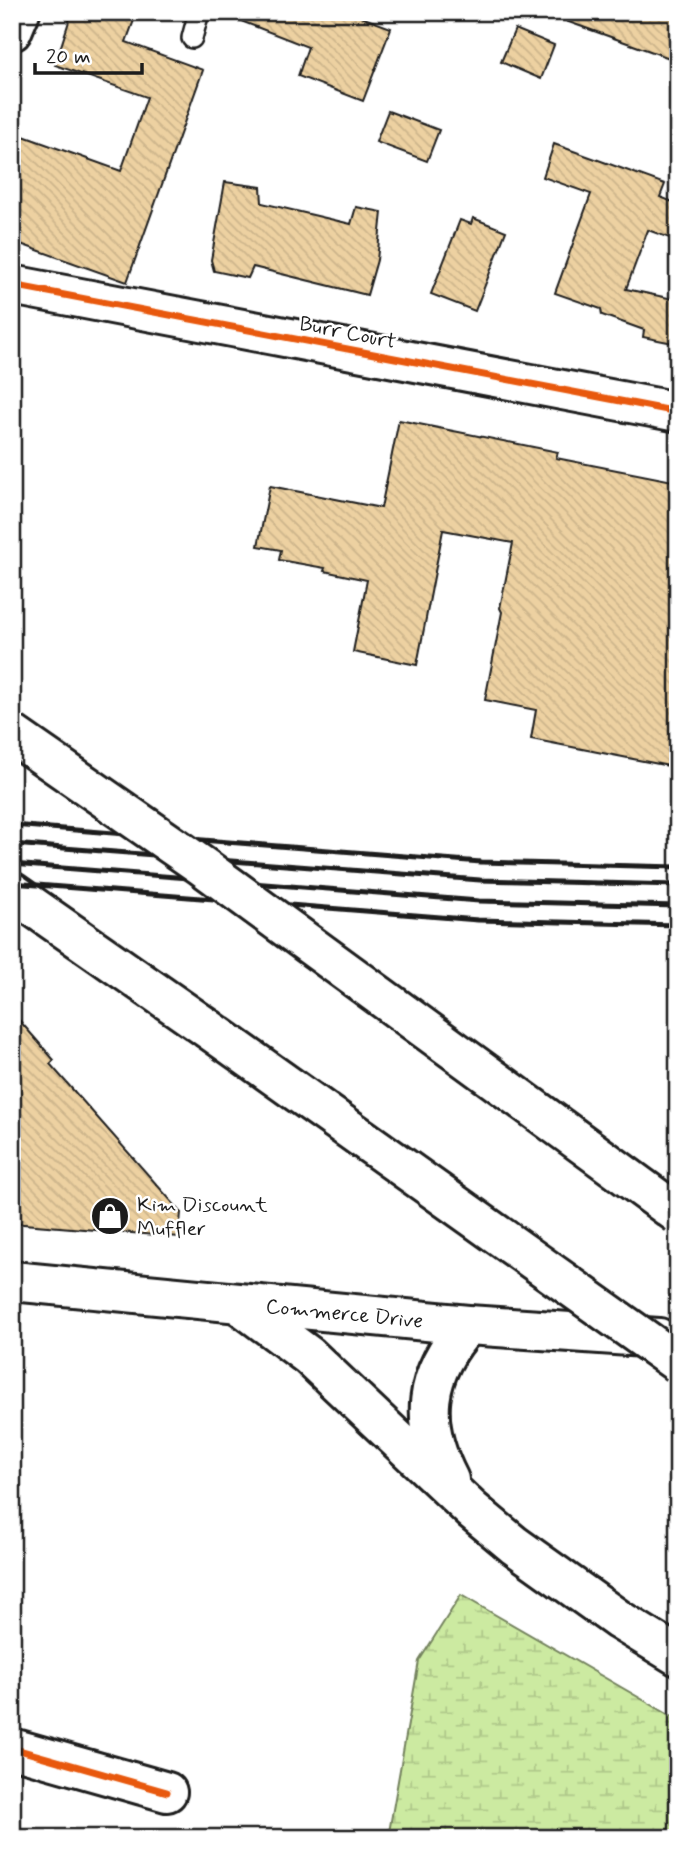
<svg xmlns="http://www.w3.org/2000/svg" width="690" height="1850" viewBox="0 0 690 1850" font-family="Mynerve,sans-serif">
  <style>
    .wetland { fill: url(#wetland-marsh); stroke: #74835e; stroke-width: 2 }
    .building { fill: url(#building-back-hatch); stroke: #1c1c1c; stroke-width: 2 }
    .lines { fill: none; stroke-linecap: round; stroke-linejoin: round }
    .lane-casing { stroke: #1c1c1c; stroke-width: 24 }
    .street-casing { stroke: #1c1c1c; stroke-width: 44 }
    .secondary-casing { stroke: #1c1c1c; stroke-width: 44 }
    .highway-casing { stroke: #1c1c1c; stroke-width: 44 }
    .lane { stroke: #fff; stroke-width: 19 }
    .street { stroke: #fff; stroke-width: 38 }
    .secondary { stroke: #fff; stroke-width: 38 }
    .highway { stroke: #fff; stroke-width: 38 }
    .rail { stroke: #1c1c1c; stroke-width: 5 }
    .highway-bridge-casing { stroke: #1c1c1c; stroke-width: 44; stroke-linecap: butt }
    .highway-bridge { stroke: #fff; stroke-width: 38 }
    .cycleway-casing { stroke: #fff; stroke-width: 11 }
    .cycleway { stroke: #e8590c; stroke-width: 7 }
    .labels { text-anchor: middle; stroke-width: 5; stroke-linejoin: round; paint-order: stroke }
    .street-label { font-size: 21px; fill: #1c1c1c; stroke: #fff }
    .poi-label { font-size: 21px; fill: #1c1c1c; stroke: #fff; text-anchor: start }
  </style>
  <defs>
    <pattern id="wetland-marsh" width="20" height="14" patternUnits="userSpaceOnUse" patternTransform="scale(1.75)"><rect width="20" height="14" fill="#cceaa1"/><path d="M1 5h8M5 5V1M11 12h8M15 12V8" fill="none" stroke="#afc88a"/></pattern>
    <pattern id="building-back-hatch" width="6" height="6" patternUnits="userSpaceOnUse" patternTransform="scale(1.75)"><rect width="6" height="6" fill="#edd1a1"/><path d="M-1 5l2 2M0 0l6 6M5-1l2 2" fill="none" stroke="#cbb38a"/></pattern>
  </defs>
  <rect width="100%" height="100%" fill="#fff"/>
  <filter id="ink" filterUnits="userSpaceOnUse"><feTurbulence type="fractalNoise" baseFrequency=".0143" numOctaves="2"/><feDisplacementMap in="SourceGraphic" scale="14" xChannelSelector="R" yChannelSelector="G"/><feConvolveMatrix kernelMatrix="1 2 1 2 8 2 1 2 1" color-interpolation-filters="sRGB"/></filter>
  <g filter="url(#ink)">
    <path class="wetland" d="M461 1595 678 1720V1838H388L419 1661Z"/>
    <path class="building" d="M72 12H137L126 42 203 70 127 282 12 241V132L121 171 147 97 55 65Z
      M223 12H348L391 28 363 101 298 76 308 47 223 14Z
      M553 12H678V61L552 16Z
      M515 29 554 45 541 79 501 62Z
      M388 111 439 130 427 161 376 142Z
      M554 144 665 184 660 197 678 204V241L648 230 626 289 678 300V344L643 337 644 330 602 315 601 309 555 293 591 194 543 177Z
      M225 182 261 187 262 203 351 224 356 207 382 212 377 260 367 295 253 267 248 278 214 271 211 260Z
      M473 218 506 231 475 311 431 294 460 220 471 224Z
      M399 420 558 452 556 458 678 482V735L675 734 669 766 531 739 536 710 485 700 502 612 500 608 513 543 443 530 417 665 353 652 367 580 324 571 325 568 279 560 281 550 258 546 270 486 381 508Z
      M12 1012 54 1060 50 1064 181 1212 179 1237 12 1223Z"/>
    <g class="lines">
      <defs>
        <path id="lane" d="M192 38 199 12"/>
        <path id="street" d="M12 31 20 12
          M12 285 678 412
          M12 1748 167 1792"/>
        <g id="secondary">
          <path id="s1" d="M12 1281 468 1325 659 1338"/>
        </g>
        <path id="highway" d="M12 892 207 1028
          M239 1304 309 1356 472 1510 514 1545 619 1620 678 1656
          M449 1480C419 1422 423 1374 468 1325"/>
      </defs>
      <use href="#lane" class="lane-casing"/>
      <use href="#street" class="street-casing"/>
      <use href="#secondary" class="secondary-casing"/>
      <use href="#highway" class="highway-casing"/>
      <use href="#lane" class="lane"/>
      <use href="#street" class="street"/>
      <use href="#secondary" class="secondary"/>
      <use href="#highway" class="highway"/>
      <path class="rail" d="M12 825 481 862 678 867
        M12 844 480 880 678 885
        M12 864 479 901 678 906
        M12 883 478 920 678 925"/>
      <defs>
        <path id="highway-bridge" d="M12 734 202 866 678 1214
          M207 1028 678 1363"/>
      </defs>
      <use href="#highway-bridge" class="highway-bridge-casing"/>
      <use href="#highway-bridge" class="highway-bridge"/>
      <defs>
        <path id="cycleway" d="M12 285 678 412
          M12 1748 167 1792"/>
      </defs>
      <use href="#cycleway" class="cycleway-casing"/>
      <use href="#cycleway" class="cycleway"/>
    </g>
  </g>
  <defs>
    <symbol id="shop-disc" viewBox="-11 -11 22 22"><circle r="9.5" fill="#1c1c1c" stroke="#fff"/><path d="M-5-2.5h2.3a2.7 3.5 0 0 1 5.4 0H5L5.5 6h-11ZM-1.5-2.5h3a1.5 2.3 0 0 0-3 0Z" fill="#fff"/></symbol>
  </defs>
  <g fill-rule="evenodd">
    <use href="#shop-disc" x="88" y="1194" width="44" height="44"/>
  </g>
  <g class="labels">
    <g class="street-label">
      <text transform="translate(348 332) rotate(11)" y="7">Burr Court</text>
      <text dy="7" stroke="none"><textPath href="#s1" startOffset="334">Commerce Drive</textPath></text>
    </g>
    <g class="poi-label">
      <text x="137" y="1211">Kim Discount<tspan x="137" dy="24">Muffler</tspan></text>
    </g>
  </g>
  <rect width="690" height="1850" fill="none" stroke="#fff" stroke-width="42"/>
  <rect x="21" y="21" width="648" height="1808" fill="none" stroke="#1c1c1c" stroke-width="2.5" filter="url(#ink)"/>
  <path d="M35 63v10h107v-10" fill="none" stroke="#1c1c1c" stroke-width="3.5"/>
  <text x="46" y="63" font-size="21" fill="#1c1c1c" stroke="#ffffff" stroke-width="5" paint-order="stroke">20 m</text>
</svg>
